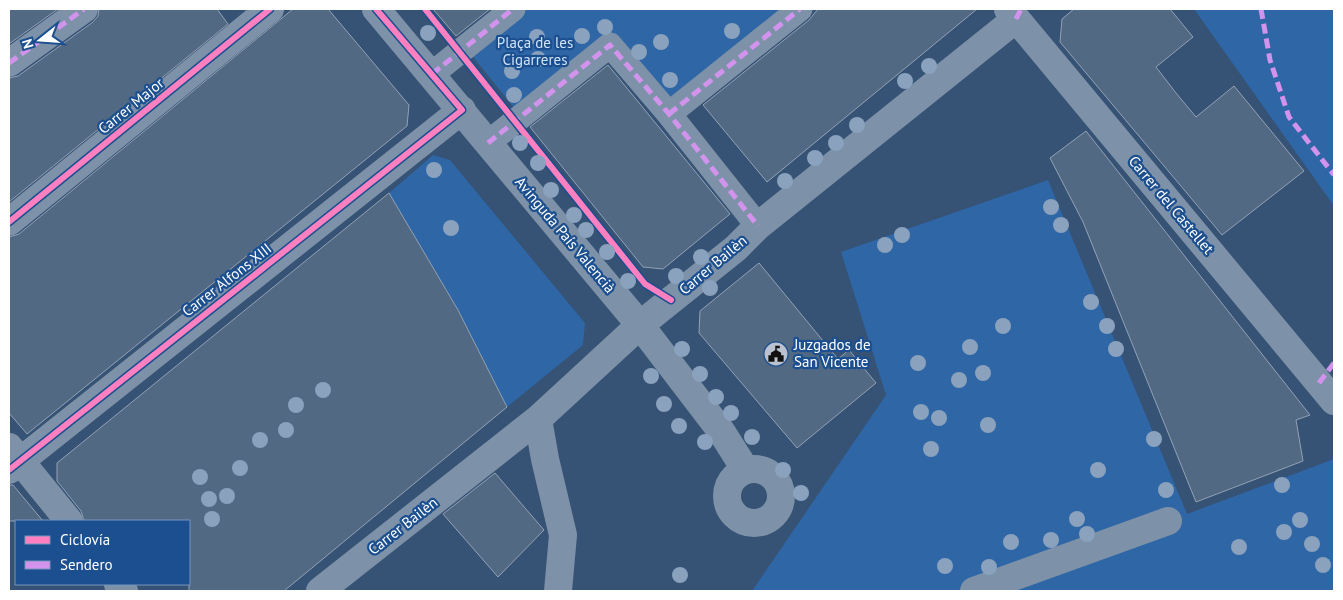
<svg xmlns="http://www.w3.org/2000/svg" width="1343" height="600" viewBox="0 0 1343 600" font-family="'PT Sans',sans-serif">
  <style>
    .green { fill: #2f66a5 }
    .building { fill: #526984; stroke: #92a2b6 }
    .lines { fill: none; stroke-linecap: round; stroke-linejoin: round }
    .pedestrian { stroke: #7d92a8; stroke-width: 25 }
    .minor { stroke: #7d92a8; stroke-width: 28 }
    .quiet { stroke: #d193ec; stroke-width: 5; stroke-dasharray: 10 5; stroke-linecap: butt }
    .cycleway-casing { stroke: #1b4f8f; stroke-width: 9 }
    .cycleway { stroke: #ff80c0; stroke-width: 6 }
    .tree { fill: #8aa2be }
    .labels { text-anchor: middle; stroke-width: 4.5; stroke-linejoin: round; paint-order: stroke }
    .park-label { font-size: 15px; fill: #cfe3fa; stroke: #1b4f8f }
    .street-label { font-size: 15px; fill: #fff; stroke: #1b4f8f }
    .poi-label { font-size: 15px; fill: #fff; stroke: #1b4f8f; text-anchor: start }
  </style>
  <rect width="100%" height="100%" fill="#365274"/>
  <path class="green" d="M522 9H787L669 103 615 39 520 115 469 52Z
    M1194 9H1334V206Z
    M433 155 450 160 585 323 583 345 507 407 458 310 389 193Z
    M1048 180 1187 514 1334 459V591H752L886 395 841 252Z"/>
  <path class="building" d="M9 9H58L9 44Z
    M99 9H217L228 24 9 202V78L18 76 93 22 98 16Z
    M293 9H328L409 105 407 126 27 434 9 413V237L19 234Z
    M433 9H490L456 36Z
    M818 9H977L767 182 703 105 809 20Z
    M1074 9H1170L1193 37 1156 67 1176 93 1196 117 1234 86 1304 171 1222 235 1060 42 1062 19Z
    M608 65 730 214 663 269 643 267 530 127Z
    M1086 131 1310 415 1296 420 1303 461 1196 502 1083 222 1050 158Z
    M389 193 458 310 507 407 284 591H189V521H84L81 511 57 481V463Z
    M759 263 838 359 849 350 876 383 797 448 699 333 700 311Z
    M495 473 544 530 498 577 443 514Z
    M9 485H13L43 521H9Z"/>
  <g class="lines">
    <path class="pedestrian" d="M432 74 513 9
      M669 114 800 9
      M488 143 610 45 669 114 758 226"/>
    <path class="minor" d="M376 9 640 325 721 431 745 469
      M1008 9 1334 401
      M9 63 84 9
      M9 222 270 9
      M538 419 545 459 563 535 558 591
      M9 447 69 521
      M727 496a27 27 0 1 1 54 0a27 27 0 1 1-54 0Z
      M9 470 462 110
      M118 584 124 591
      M320 591 538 419 640 325 736 248 758 226 1016 19
      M974 591 1168 521"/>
    <path class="quiet" d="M1261 9 1270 60 1289 117 1334 175
      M1016 19 1021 9
      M9 63 84 9
      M432 74 513 9
      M669 114 800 9
      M488 143 610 45 669 114 758 226
      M1319 383 1334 363"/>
    <defs>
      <path id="cycleway" d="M425 9 645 284 671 300
        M9 222 270 9
        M9 470 462 110 376 9"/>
    </defs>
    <use href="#cycleway" class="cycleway-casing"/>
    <use href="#cycleway" class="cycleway"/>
  </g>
  <g class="tree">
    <circle cx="605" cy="27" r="8"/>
    <circle cx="732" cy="31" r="8"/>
    <circle cx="428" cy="33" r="8"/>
    <circle cx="582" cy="36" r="8"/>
    <circle cx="537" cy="37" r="8"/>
    <circle cx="661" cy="42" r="8"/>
    <circle cx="639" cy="52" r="8"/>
    <circle cx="538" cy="59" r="8"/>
    <circle cx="929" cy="66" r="8"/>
    <circle cx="512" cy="71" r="8"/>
    <circle cx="670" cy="80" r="8"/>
    <circle cx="905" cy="81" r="8"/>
    <circle cx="514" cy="95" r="8"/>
    <circle cx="857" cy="125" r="8"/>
    <circle cx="520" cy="143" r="8"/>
    <circle cx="836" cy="143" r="8"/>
    <circle cx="815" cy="158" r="8"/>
    <circle cx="538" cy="163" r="8"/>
    <circle cx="434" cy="170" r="8"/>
    <circle cx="785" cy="181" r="8"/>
    <circle cx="551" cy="190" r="8"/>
    <circle cx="1051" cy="207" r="8"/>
    <circle cx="574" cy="215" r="8"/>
    <circle cx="1061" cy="225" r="8"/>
    <circle cx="451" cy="228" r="8"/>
    <circle cx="586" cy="230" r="8"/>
    <circle cx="902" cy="235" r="8"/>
    <circle cx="885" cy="245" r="8"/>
    <circle cx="607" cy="252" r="8"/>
    <circle cx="701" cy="257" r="8"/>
    <circle cx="676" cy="276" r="8"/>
    <circle cx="628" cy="281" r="8"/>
    <circle cx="710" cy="288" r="8"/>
    <circle cx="1091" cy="302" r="8"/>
    <circle cx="1003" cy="326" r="8"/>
    <circle cx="1107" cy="326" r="8"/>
    <circle cx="970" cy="347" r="8"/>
    <circle cx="682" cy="349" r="8"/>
    <circle cx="1116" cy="349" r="8"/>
    <circle cx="918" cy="363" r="8"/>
    <circle cx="983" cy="373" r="8"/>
    <circle cx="700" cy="374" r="8"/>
    <circle cx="651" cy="376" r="8"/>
    <circle cx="959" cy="380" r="8"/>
    <circle cx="323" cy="390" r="8"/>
    <circle cx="716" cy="397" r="8"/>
    <circle cx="664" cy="404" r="8"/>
    <circle cx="296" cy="405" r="8"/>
    <circle cx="921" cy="412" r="8"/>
    <circle cx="731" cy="413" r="8"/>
    <circle cx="939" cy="418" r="8"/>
    <circle cx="988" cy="425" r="8"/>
    <circle cx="679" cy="426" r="8"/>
    <circle cx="286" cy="430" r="8"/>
    <circle cx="752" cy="437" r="8"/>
    <circle cx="1154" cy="439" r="8"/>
    <circle cx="260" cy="440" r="8"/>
    <circle cx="705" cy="442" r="8"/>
    <circle cx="931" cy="449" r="8"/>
    <circle cx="240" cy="468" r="8"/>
    <circle cx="783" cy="470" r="8"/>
    <circle cx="1098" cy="470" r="8"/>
    <circle cx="200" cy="477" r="8"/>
    <circle cx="1282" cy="485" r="8"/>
    <circle cx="1166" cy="490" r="8"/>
    <circle cx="801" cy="493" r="8"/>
    <circle cx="227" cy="496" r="8"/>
    <circle cx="209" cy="499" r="8"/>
    <circle cx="212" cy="519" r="8"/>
    <circle cx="1077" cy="519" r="8"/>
    <circle cx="1300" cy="520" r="8"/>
    <circle cx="1284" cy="532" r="8"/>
    <circle cx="1087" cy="534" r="8"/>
    <circle cx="1051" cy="540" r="8"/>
    <circle cx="1011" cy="542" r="8"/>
    <circle cx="1312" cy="544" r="8"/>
    <circle cx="1239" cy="547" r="8"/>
    <circle cx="1323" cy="565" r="8"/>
    <circle cx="945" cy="566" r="8"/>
    <circle cx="989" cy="567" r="8"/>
    <circle cx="680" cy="575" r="8"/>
  </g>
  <defs>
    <symbol id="civic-disc" viewBox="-11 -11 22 22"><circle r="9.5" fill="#b9c2ce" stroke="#1b4f8f"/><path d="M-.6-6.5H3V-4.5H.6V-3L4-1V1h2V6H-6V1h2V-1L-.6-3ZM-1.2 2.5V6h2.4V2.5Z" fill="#111"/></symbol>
  </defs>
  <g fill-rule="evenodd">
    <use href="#civic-disc" x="762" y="340" width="28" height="28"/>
  </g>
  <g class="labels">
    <g class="park-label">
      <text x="535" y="48">Plaça de les<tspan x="535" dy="17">Cigarreres</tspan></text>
    </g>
    <g class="street-label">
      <text transform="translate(131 106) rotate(-39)" y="5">Carrer Major</text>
      <text transform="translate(1171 205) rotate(50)" y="5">Carrer del Castellet</text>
      <text transform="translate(565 235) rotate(50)" y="5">Avinguda País Valencià</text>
      <text transform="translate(713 265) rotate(-40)" y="5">Carrer Bailèn</text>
      <text transform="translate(227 280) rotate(-38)" y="5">Carrer Alfons XIII</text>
      <text transform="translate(403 526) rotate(-38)" y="5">Carrer Bailèn</text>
    </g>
    <g class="poi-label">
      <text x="794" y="350">Juzgados de<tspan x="794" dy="17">San Vicente</tspan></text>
    </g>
  </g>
  <rect width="1343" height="600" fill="none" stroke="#ffffff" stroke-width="20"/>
  <rect x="15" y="520" width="175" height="65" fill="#1b4f8f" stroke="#7695bc"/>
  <rect x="25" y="536" width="25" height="8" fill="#ff80c0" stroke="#7695bc"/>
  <text x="60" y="545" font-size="15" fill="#ffffff">Ciclovía</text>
  <rect x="25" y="561" width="25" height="8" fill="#d193ec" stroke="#7695bc"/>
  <text x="60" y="570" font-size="15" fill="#ffffff">Sendero</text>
  <g transform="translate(40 40) rotate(253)" stroke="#1b4f8f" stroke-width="4" paint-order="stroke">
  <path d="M0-4L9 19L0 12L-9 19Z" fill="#ffffff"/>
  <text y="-8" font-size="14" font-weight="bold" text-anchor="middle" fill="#ffffff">N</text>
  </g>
</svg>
